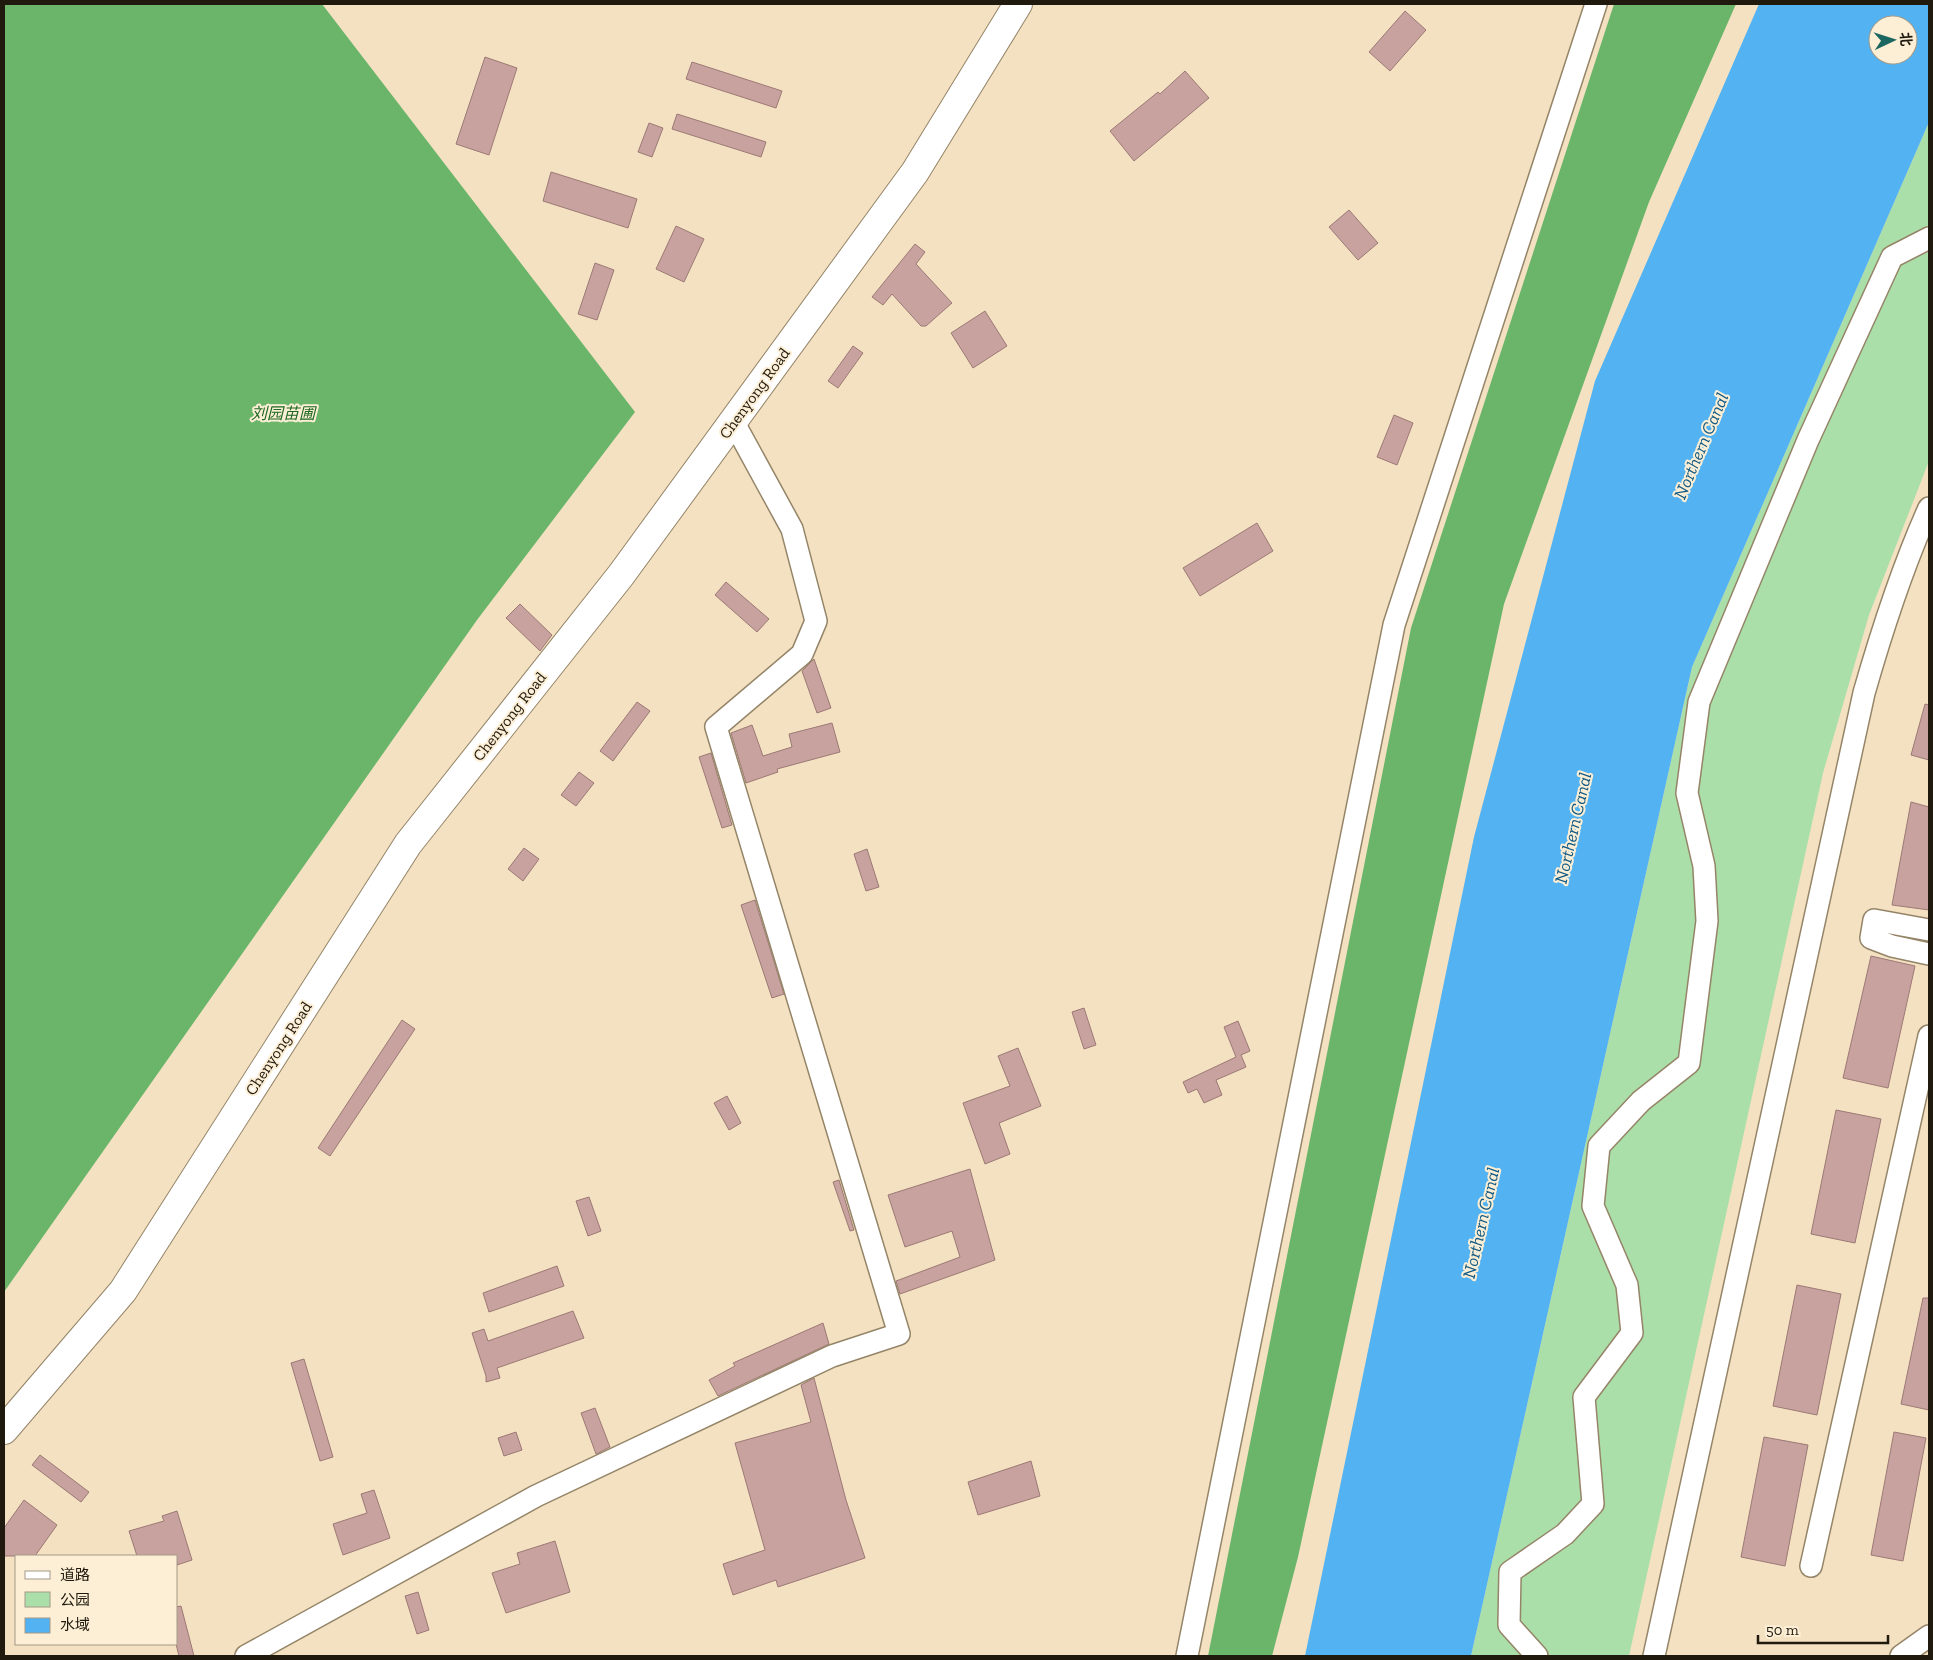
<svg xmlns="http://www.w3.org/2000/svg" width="1933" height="1660" viewBox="0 0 1933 1660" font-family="'Zilla Slab','Noto Sans SC',serif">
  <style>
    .green { fill: #abdfaa }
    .forest { fill: #6ab56a }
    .water { fill: #52b2f2; fill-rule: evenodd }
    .building { fill: #c7a29e; stroke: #9d7975 }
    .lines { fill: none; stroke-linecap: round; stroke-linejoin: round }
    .minor-casing { stroke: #958568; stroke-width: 24 }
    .major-casing { stroke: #958568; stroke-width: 30 }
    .minor { stroke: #fff; stroke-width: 21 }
    .major { stroke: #fff; stroke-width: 28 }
    .labels { text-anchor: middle; stroke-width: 4; stroke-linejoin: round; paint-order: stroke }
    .street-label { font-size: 16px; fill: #1f190e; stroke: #fdefd6 }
    .park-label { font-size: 16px; font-style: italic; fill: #1e6922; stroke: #fdefd6 }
    .water-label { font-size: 18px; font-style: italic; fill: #125a84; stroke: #fdefd6 }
  </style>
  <rect width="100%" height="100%" fill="#f3e1c2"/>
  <path class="green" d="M1929 122V461L1869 615 1823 773 1629 1656H1471L1692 667Z"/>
  <path class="forest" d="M4 4H322L635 412 477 620 4 1292Z
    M1614 4H1736L1649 202 1504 604 1298 1557 1272 1656H1208L1411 628Z"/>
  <path class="water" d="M1759 4H1929V122L1692 667 1471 1656H1305L1474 837 1595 381ZM1878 25H1908V55H1878Z"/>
  <path class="building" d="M1405 11 1426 30 1390 71 1369 52Z
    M485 57 517 68 489 155 456 144Z
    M692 62 782 91 776 108 686 79Z
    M1185 71 1209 98 1134 161 1110 131 1158 92 1160 94Z
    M677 114 766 142 761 157 672 129Z
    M649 123 663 128 652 157 638 152Z
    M551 172 637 199 628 228 543 201Z
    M1349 210 1378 243 1358 260 1329 227Z
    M676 226 704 239 684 282 656 269Z
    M915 244 925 252 916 264 952 303 926 326H921L892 294 883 305 872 297Z
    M595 263 614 270 597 320 578 314Z
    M985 311 1007 346 973 368 951 333Z
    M853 346 863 353 838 388 828 381Z
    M1394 415 1413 423 1397 465 1377 457Z
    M1257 523 1273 551 1200 596 1183 568Z
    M726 582 769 619 757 632 715 595Z
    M520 604 552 635 540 651 506 618Z
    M814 659 831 708 817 713 802 671Z
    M637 702 650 711 613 761 600 751Z
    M1925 704 1929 705V760L1911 755Z
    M832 723 840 752 777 769 778 772 746 783 731 733 752 725 763 756 792 747 789 734Z
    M711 753 732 825 722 828 699 757Z
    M579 772 594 783 576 806 561 795Z
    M1911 802 1929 807V910L1892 905Z
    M524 848 539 859 523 881 508 869Z
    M867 849 879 887 866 891 854 854Z
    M755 900 784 994 772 998 741 905Z
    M1871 956 1915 966 1888 1088 1843 1078Z
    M1084 1008 1096 1045 1084 1049 1072 1012Z
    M402 1020 415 1029 330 1156 318 1148Z
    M1238 1021 1250 1051 1241 1055 1246 1067 1216 1080 1222 1095 1204 1103 1197 1089 1188 1093 1183 1082 1236 1057 1224 1027Z
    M1018 1048 1041 1106 999 1123 1010 1154 985 1164 963 1103 1010 1086 998 1056Z
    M727 1096 741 1123 729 1130 714 1103Z
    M1836 1110 1881 1119 1855 1243 1811 1234Z
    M970 1169 995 1260 900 1294 896 1281 960 1257 952 1231 905 1247 888 1195Z
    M839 1180 854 1230 850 1231 833 1182Z
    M589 1197 601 1231 588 1236 576 1201Z
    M557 1266 564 1286 489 1312 483 1293Z
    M1797 1285 1841 1294 1817 1415 1773 1406Z
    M1923 1298H1929V1410L1901 1404Z
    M573 1311 584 1338 497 1368 500 1378 486 1382V1376L472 1333 484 1329 488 1341Z
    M823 1323 829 1344 718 1396 709 1380 735 1366 733 1363Z
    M304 1359 333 1457 320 1461 291 1363Z
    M814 1378 846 1500 865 1558 778 1587 776 1580 733 1595 723 1564 765 1550 735 1443 811 1422 801 1385Z
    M595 1408 610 1447 596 1454 581 1413Z
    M516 1432 522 1450 504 1456 498 1438Z
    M1894 1432 1926 1438 1903 1561 1871 1555Z
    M1764 1437 1808 1445 1785 1566 1741 1557Z
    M40 1455 89 1492 81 1502 32 1465Z
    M1031 1461 1040 1496 978 1515 968 1482Z
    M374 1490 390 1538 343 1555 333 1524 367 1513 361 1494Z
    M24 1500 57 1525 35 1556H4V1528Z
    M177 1511 192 1560 177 1565 176 1556H137L129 1531 164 1521 162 1516Z
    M555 1541 570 1592 506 1613 492 1573 520 1564 517 1553Z
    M418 1592 429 1630 417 1634 405 1596Z
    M181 1606 194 1656H179L176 1644V1607Z"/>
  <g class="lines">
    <defs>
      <path id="minor" d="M1929 930 1874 920 1871 938 1892 946 1929 954
        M1811 1566 1929 1036
        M246 1656 536 1496 832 1356 899 1334 716 727 802 654 816 621 792 529 733 421
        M1187 1656 1394 625 1596 4
        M1537 1656 1509 1625 1510 1572 1565 1534 1593 1504 1584 1397 1632 1333 1627 1285 1593 1206 1599 1146 1641 1101 1689 1063 1707 921 1704 866 1687 793 1699 702 1808 440 1892 257 1929 238
        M1654 1656 1864 693C1882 630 1902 568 1929 508
        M1901 1656 1929 1636"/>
      <path id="major" d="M4 1430 123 1291 408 844 621 575 915 172 1018 4"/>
    </defs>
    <use href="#minor" class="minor-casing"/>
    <use href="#major" class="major-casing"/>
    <use href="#minor" class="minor"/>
    <use href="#major" class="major"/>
  </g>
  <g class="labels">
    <g class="street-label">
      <text transform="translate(754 393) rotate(-54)" y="6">Chenyong Road</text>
      <text transform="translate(509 716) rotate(-52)" y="6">Chenyong Road</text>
      <text transform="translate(278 1048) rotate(-57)" y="6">Chenyong Road</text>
    </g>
    <g class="park-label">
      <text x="283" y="419">刘园苗圃</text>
    </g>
    <g class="water-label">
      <text transform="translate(1701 446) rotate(-67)" y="6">Northern Canal</text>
      <text transform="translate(1573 828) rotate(-77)" y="6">Northern Canal</text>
      <text transform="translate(1481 1223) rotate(-77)" y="6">Northern Canal</text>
    </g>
  </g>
  <rect width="1933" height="1660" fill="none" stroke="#1f190e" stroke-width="10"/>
  <rect x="15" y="1555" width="162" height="90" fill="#fdefd6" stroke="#a49986"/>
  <rect x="25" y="1571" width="25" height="8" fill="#ffffff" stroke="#a49986"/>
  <text x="60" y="1580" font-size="15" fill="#1f190e">道路</text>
  <rect x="25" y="1592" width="25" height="15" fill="#abdfaa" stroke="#a49986"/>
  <text x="60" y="1605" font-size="15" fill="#1f190e">公园</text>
  <rect x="25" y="1618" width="25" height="15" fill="#52b2f2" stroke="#a49986"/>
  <text x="60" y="1630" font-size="15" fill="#1f190e">水域</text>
  <g transform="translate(1893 40) rotate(86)"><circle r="24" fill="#fdefd6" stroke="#a49986"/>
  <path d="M0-4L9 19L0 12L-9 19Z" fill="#1b6760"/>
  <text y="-8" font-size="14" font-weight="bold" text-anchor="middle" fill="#1f190e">北</text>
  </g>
  <path d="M1758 1635v8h130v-8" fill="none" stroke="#1f190e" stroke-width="2.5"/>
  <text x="1766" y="1635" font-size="15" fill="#1f190e" stroke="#fdefd6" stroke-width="4" paint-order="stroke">50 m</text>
</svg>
